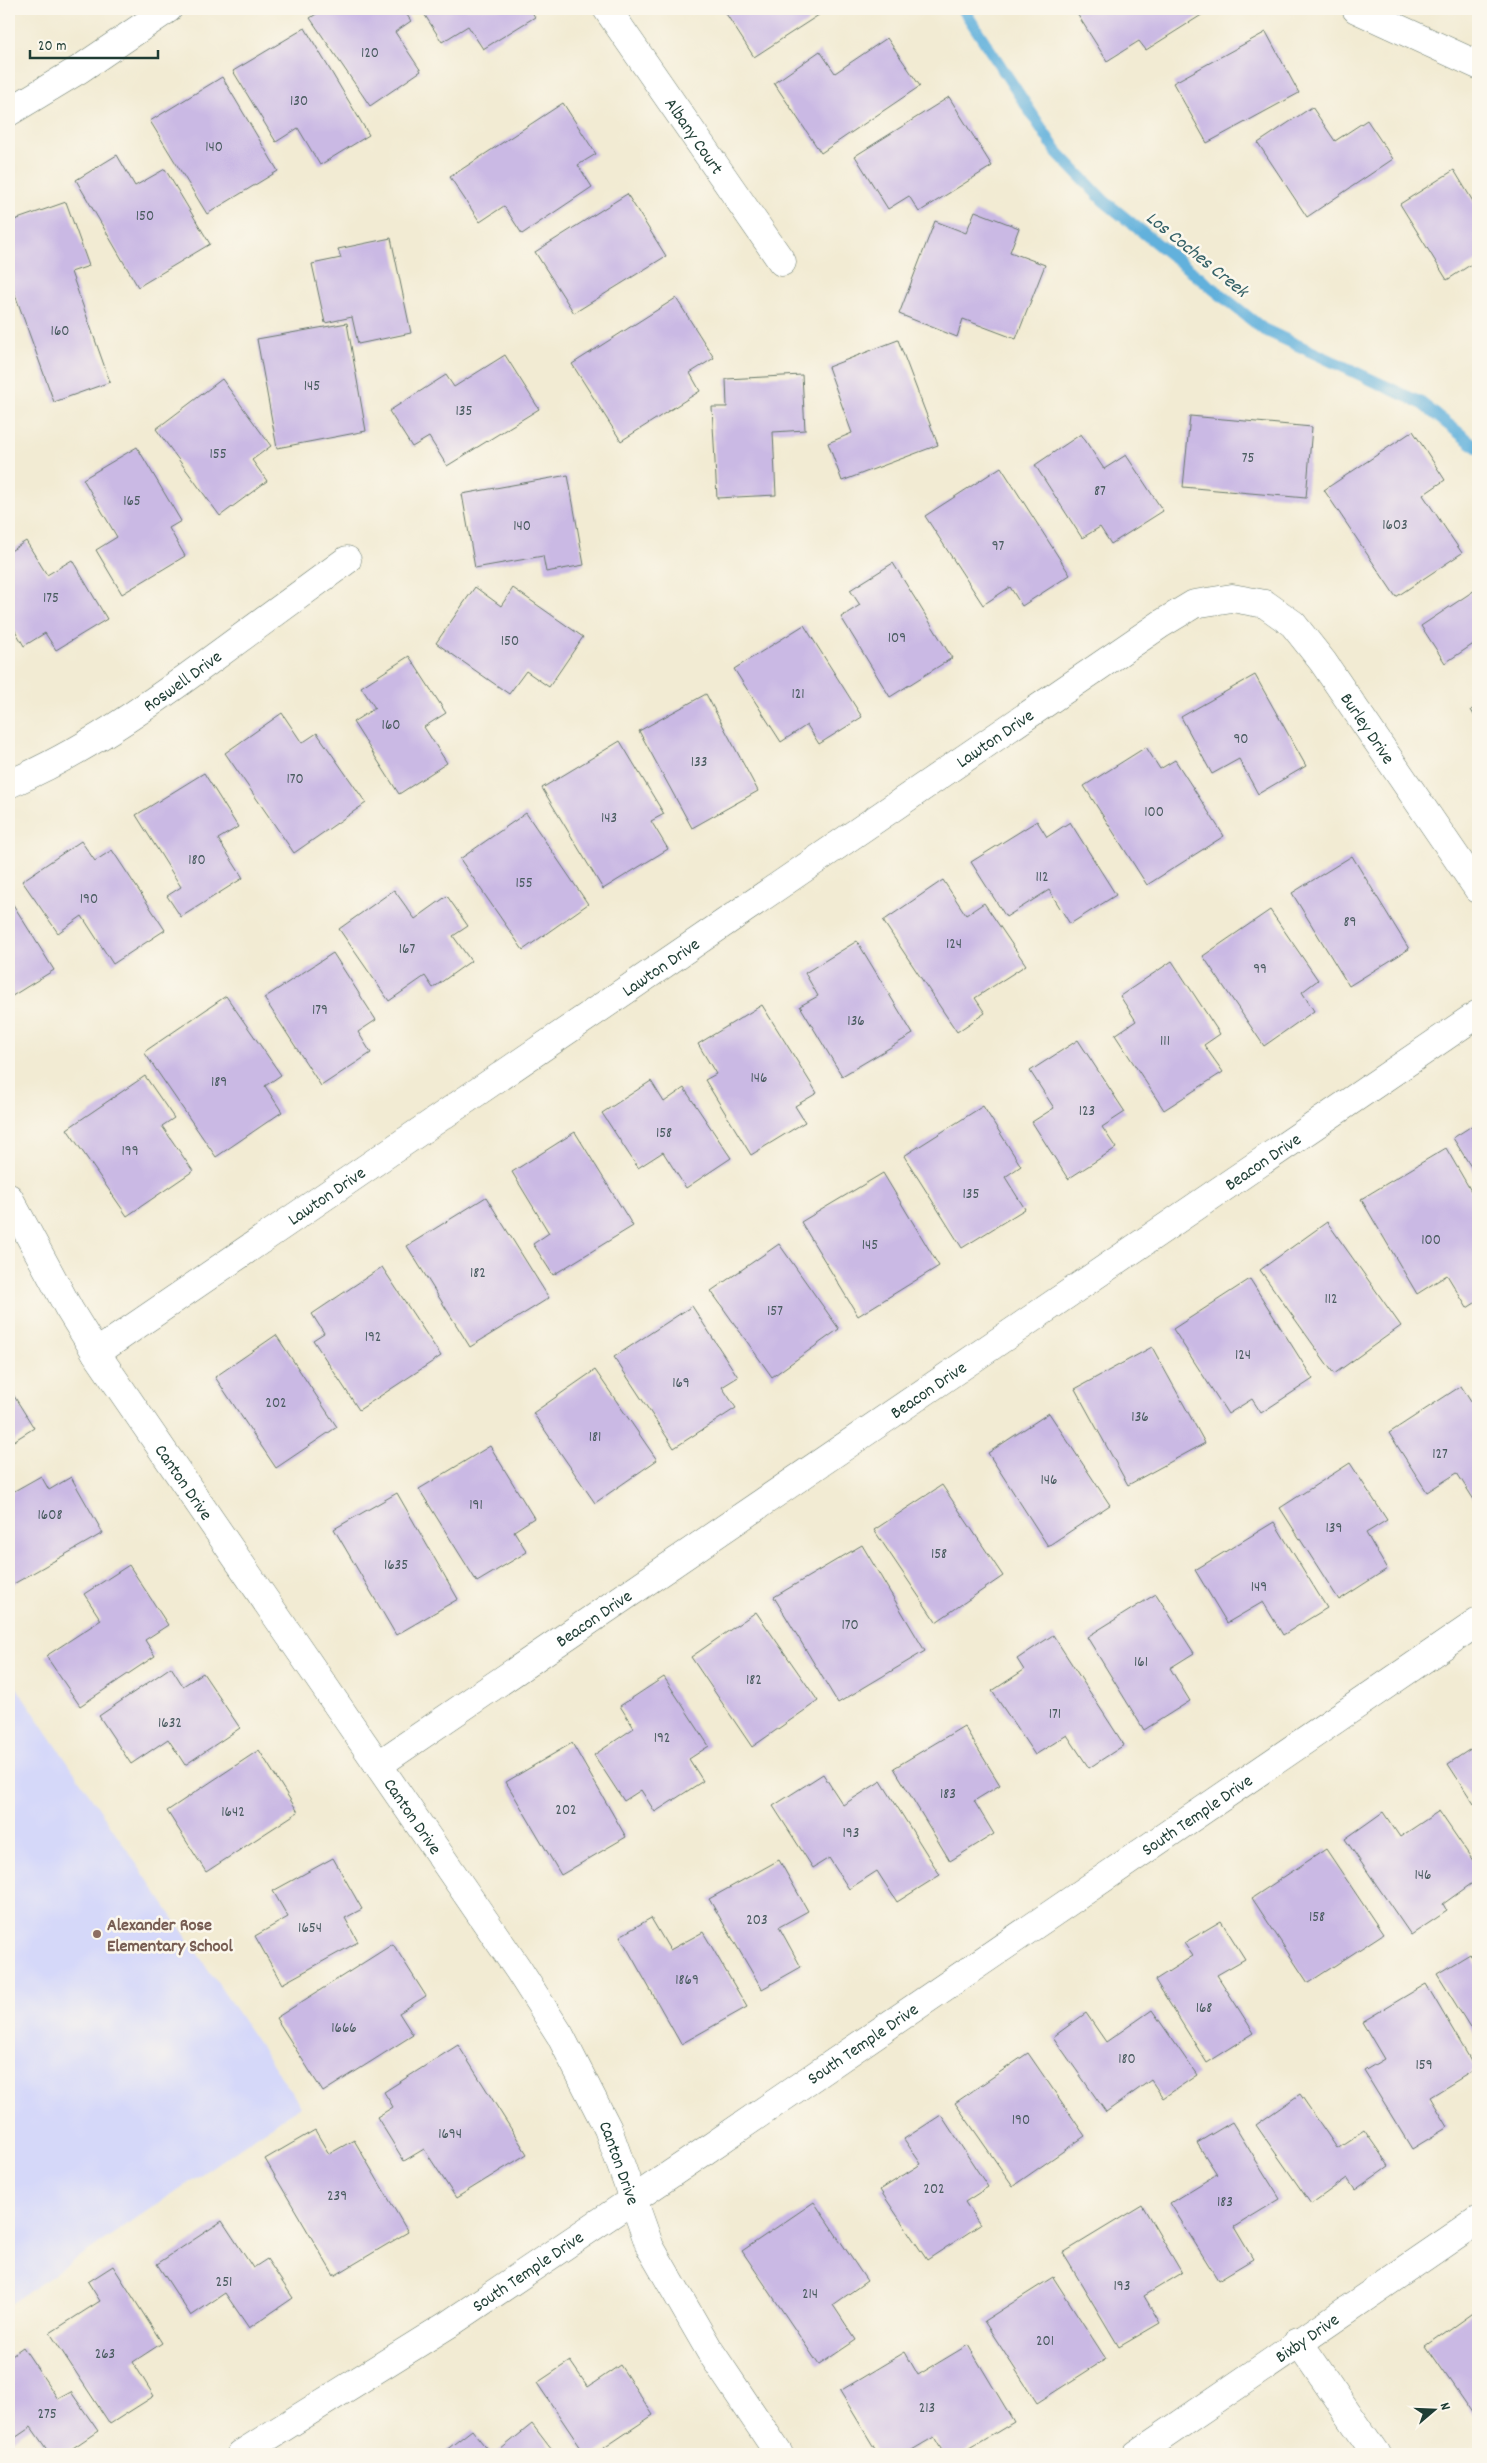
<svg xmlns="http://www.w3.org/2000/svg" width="1487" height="2463" viewBox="0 0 1487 2463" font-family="Dekko,sans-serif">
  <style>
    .built { fill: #d5d8f9 }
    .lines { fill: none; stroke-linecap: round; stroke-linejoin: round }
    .stream { stroke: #62b1dc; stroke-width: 12 }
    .building { fill: #cab9e4 }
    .street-casing { stroke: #697a6c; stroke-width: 29 }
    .street { stroke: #fff; stroke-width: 28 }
    .education-dot { fill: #8d6e63; stroke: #fbf7ec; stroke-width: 2 }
    .labels { text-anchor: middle; stroke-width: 5; stroke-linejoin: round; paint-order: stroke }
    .number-label { font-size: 15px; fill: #4a5c60 }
    .street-label { font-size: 18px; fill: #1f3d34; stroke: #fbf7ec }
    .education-label { font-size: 18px; font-weight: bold; fill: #785e54; stroke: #fbf7ec; text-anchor: start }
    .water-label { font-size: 19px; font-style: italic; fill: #336066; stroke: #fbf7ec }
  </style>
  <rect width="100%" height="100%" fill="#fbf7ec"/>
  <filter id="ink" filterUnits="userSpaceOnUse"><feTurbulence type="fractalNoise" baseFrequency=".02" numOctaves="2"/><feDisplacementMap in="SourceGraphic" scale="10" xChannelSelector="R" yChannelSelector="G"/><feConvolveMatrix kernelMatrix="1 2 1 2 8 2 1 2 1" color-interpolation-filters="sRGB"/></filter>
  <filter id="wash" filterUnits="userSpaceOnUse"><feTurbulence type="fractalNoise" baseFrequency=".0096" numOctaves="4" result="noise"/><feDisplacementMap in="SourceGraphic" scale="20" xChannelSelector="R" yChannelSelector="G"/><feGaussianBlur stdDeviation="1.12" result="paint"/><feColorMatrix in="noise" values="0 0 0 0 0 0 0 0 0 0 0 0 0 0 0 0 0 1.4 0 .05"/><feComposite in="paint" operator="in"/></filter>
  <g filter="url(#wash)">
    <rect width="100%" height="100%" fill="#f2ebd3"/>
    <path class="built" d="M9 1676 301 2106 9 2305Z"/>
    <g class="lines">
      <path class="stream" d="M963 9 1057 152 1104 201 1263 329 1421 403 1478 448"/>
    </g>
    <g id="blocks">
      <path class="building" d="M324 9H403L411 21 395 32 421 71 370 106 310 18Z
        M421 9H530L535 17 483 49 468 26 442 42Z
        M723 9H828L754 57Z
        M1074 9H1211L1146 50 1139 41 1107 61Z
        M305 28 369 135 320 165 298 128 276 142 233 71Z
        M1266 32 1299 93 1207 143 1173 83Z
        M887 38 920 86 821 153 774 83 820 51 835 73Z
        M222 77 278 171 207 214 150 121Z
        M949 97 992 166 919 212 909 196 888 209 855 156Z
        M563 103 596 154 578 165 592 187 522 234 504 206 480 222 450 177Z
        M1312 107 1335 141 1367 120 1393 159 1307 217 1258 143Z
        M117 155 135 186 165 169 210 244 138 287 76 180Z
        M1454 170 1474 203 1478 201V260L1447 280 1400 204Z
        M627 194 666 256 574 313 535 252Z
        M66 202 89 266 71 272 110 382 54 402 9 278V222Z
        M975 211 1019 228 1010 252 1045 265 1016 339 963 319 957 337 899 314 935 221 966 233Z
        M391 238 411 333 358 344 352 317 325 323 312 264 341 258 338 249Z
        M676 298 714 358 690 373 700 391 621 441 572 364Z
        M347 323 366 431 277 448 257 339Z
        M898 340 938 445 842 481 828 443 852 433 828 367Z
        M505 355 539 409 447 466 429 437 412 447 389 411 446 375 454 387Z
        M802 375 805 430 773 432 776 495 717 498 712 407H727L726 379Z
        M222 379 271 446 252 460 267 481 220 516 156 429Z
        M1190 416 1312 427 1306 498 1183 487Z
        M1413 431 1445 480 1423 495 1462 553 1396 597 1324 490Z
        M1081 434 1104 469 1126 455 1163 511 1111 544 1100 527 1082 538 1035 465Z
        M137 447 181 521 169 528 185 556 122 594 96 550 117 537 83 479Z
        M1001 467 1070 575 1022 606 1010 587 983 605 925 516Z
        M568 475 584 565 546 572 543 556 475 568 462 494Z
        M26 541 47 575 72 560 107 619 56 650 45 633 24 646 9 620V552Z
        M893 563 952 658 890 697 841 617 860 605 850 590Z
        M475 587 501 606 513 588 583 637 549 687 526 671 509 694 436 643Z
        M1478 588V641L1445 663 1421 626Z
        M804 625 862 717 819 744 807 725 781 742 734 669Z
        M409 656 446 713 424 727 447 763 399 794 353 722 375 708 361 687Z
        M1255 675 1306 766 1258 794 1239 759 1212 774 1181 717Z
        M706 694 758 791 692 828 639 731Z
        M1478 705V722L1471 710Z
        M282 713 302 743 317 733 366 803 294 853 225 753Z
        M620 741 664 814 651 821 668 849 603 889 542 788Z
        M1146 747 1160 769 1175 760 1224 836 1147 885 1084 786Z
        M204 773 238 827 218 839 243 878 181 917 167 896 181 887 136 815Z
        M526 813 588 904 523 950 460 859Z
        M1037 821 1047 837 1070 822 1116 895 1070 924 1049 890 1006 917 971 862Z
        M81 841 95 861 112 850 165 930 113 964 82 916 58 933 22 881Z
        M1352 856 1409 949 1349 986 1292 893Z
        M943 880 966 915 984 903 1026 965 975 998 985 1013 957 1032 883 921Z
        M394 890 415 919 447 896 468 926 453 936 471 961 433 988 425 976 389 1001 339 929Z
        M9 898 54 970 9 998Z
        M1270 910 1318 980 1302 992 1314 1011 1264 1046 1203 956Z
        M857 941 913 1034 842 1076 800 1006 818 996 805 973Z
        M333 953 376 1020 358 1032 371 1053 321 1086 264 998Z
        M1172 961 1220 1034 1204 1045 1223 1072 1164 1110 1115 1035 1136 1021 1120 996Z
        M226 996 281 1075 265 1086 282 1112 216 1157 144 1052Z
        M762 1005 817 1093 795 1106 805 1122 751 1155 705 1080 716 1074 698 1044Z
        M1078 1040 1125 1112 1102 1127 1116 1148 1068 1179 1032 1122 1054 1108 1030 1071Z
        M145 1076 174 1118 162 1126 193 1171 127 1216 67 1129Z
        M651 1081 664 1102 684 1088 731 1158 686 1188 663 1152 638 1168 602 1113Z
        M983 1106 1021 1166 1005 1177 1025 1209 962 1248 904 1156Z
        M1478 1122V1178L1453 1138Z
        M575 1132 633 1226 553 1275 533 1244 549 1233 512 1172Z
        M1446 1148 1478 1203V1301L1467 1308 1447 1275 1417 1294 1361 1199Z
        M883 1173 939 1266 858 1316 801 1222Z
        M486 1197 549 1298 470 1347 407 1246Z
        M1327 1222 1401 1326 1334 1374 1260 1270Z
        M779 1244 839 1329 772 1377 711 1291Z
        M382 1267 441 1356 359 1410 313 1340 324 1333 312 1314Z
        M1250 1279 1313 1379 1261 1413 1252 1399 1228 1414 1173 1329Z
        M692 1306 738 1377 722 1387 736 1408 674 1448 614 1357Z
        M276 1335 337 1427 276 1468 215 1377Z
        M1152 1347 1205 1443 1128 1485 1075 1389Z
        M595 1370 657 1460 595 1503 533 1413Z
        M1461 1386 1478 1413V1502L1476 1503 1457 1473 1427 1492 1389 1433Z
        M9 1388 34 1428 9 1444Z
        M1049 1413 1110 1505 1048 1546 988 1453Z
        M490 1446 534 1518 514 1531 527 1552 477 1582 419 1489Z
        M1350 1463 1387 1520 1366 1533 1387 1569 1339 1600 1280 1508Z
        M41 1476 49 1490 71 1477 103 1533 10 1586 9 1494Z
        M942 1485 1003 1576 936 1622 874 1530Z
        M397 1493 458 1599 396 1635 334 1529Z
        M1274 1522 1327 1608 1283 1635 1263 1602 1227 1623 1195 1570Z
        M862 1545 925 1651 838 1703 774 1597Z
        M129 1565 168 1625 145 1640 155 1656 80 1706 46 1656 101 1620 84 1594Z
        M1156 1594 1194 1653 1170 1668 1190 1701 1144 1730 1087 1637Z
        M756 1612 818 1701 752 1747 691 1657Z
        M1053 1635 1124 1745 1089 1768 1067 1735 1035 1755 992 1691 1024 1670 1017 1659Z
        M171 1667 183 1686 203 1673 240 1728 185 1765 168 1739 131 1764 99 1716Z
        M664 1677 709 1746 689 1759 703 1781 655 1812 641 1790 624 1801 594 1755 634 1728 620 1706Z
        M964 1726 1000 1785 974 1801 994 1834 950 1861 894 1768Z
        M572 1743 626 1837 561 1875 506 1782Z
        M1478 1744V1801L1474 1804 1448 1764Z
        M259 1750 298 1812 206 1872 167 1811Z
        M823 1774 843 1805 881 1781 940 1875 897 1902 877 1871 849 1889 829 1858 813 1868 773 1806Z
        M1439 1811 1478 1868V1879L1443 1904 1447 1911 1411 1935 1345 1839 1383 1812 1400 1837Z
        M1326 1849 1383 1934 1308 1983 1252 1898Z
        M333 1858 362 1909 345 1918 358 1942 282 1984 255 1936 288 1917 273 1891Z
        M779 1860 808 1911 779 1927 801 1967 762 1989 709 1899Z
        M651 1918 670 1950 703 1932 747 2007 681 2044 620 1936Z
        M1221 1921 1245 1959 1217 1975 1254 2033 1207 2063 1155 1980 1193 1956 1184 1943Z
        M393 1944 426 1996 399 2013 413 2035 323 2092 276 2018Z
        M1470 1954 1478 1968V2040L1437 1974Z
        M1426 1984 1476 2069 1430 2097 1448 2127 1412 2149 1364 2071 1384 2059 1362 2022Z
        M1152 2010 1197 2075 1163 2098 1151 2080 1106 2112 1053 2037 1086 2013 1106 2042Z
        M458 2045 527 2154 456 2198 424 2149 404 2161 377 2117 393 2107 384 2092Z
        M1028 2053 1085 2136 1013 2186 955 2103Z
        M1300 2094 1337 2148 1364 2130 1389 2166 1355 2190 1347 2178 1311 2204 1256 2125Z
        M941 2115 988 2187 965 2202 980 2225 927 2260 880 2190 921 2164 904 2139Z
        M1232 2122 1280 2199 1234 2227 1253 2259 1218 2280 1170 2203 1217 2174 1197 2143Z
        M315 2130 329 2154 354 2140 408 2232 334 2276 265 2159Z
        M814 2202 867 2281 833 2305 856 2340 819 2365 742 2251Z
        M1142 2205 1182 2273 1144 2296 1160 2323 1119 2347 1063 2253Z
        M222 2221 253 2268 267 2259 293 2298 249 2328 225 2293 191 2316 157 2264Z
        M113 2266 162 2343 133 2362 154 2396 110 2424 50 2333 100 2301 88 2282Z
        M1053 2277 1106 2359 1037 2403 984 2321Z
        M1478 2309V2414L1475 2417 1426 2346Z
        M968 2345 1014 2422 961 2454H944L934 2437 905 2454H878L840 2391 905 2352 918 2375Z
        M23 2347 58 2399 71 2392 98 2431 64 2454H50L31 2427 9 2442V2357Z
        M570 2361 588 2387 620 2365 653 2415 595 2454H585L537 2383Z
        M532 2424 555 2454H495Z
        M472 2430 491 2454H441Z"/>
    </g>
  </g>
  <g filter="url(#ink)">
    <use href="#blocks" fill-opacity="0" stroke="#697a6c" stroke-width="1"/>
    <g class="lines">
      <defs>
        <g id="street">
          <path id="s1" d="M607 9 782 262"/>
          <path d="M1356 9 1478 65"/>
          <path d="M9 112 80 69 168 9"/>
          <path id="s2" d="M9 784C82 753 148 706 212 659 257 626 302 593 347 560"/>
          <path id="s3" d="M9 1198 69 1309 96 1353 518 1969 560 2035 608 2129 650 2247 710 2351 779 2454"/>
          <path id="s4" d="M96 1353 1161 624 1194 604 1232 598 1265 604 1293 624 1323 662 1478 889"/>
          <path id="s5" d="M378 1765 1478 1014"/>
          <path d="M1298 2341 1376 2454"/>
          <path id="s6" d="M241 2454 449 2324 702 2153 1478 1622"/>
          <path id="s7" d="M1137 2454 1478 2220"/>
        </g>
      </defs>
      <use href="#street" class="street-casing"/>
      <use href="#street" class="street"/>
    </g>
  </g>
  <circle class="education-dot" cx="97" cy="1934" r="5"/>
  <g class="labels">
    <g class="number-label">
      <text x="370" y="57">120</text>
      <text x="299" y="105">130</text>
      <text x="214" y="151">140</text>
      <text x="145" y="220">150</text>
      <text x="60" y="335">160</text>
      <text x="312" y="390">145</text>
      <text x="464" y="415">135</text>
      <text x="218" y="458">155</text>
      <text x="1248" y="462">75</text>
      <text x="1100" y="495">87</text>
      <text x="132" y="505">165</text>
      <text x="1395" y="529">1603</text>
      <text x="522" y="530">140</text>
      <text x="998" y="550">97</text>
      <text x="51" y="602">175</text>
      <text x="897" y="642">109</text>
      <text x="510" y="645">150</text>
      <text x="798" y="698">121</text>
      <text x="391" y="729">160</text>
      <text x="1241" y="743">90</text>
      <text x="699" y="766">133</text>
      <text x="295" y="783">170</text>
      <text x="1154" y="816">100</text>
      <text x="609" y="822">143</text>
      <text x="197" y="864">180</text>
      <text x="1042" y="881">112</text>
      <text x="524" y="887">155</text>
      <text x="89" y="903">190</text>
      <text x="1350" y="926">89</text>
      <text x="954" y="948">124</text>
      <text x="407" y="953">167</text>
      <text x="1260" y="973">99</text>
      <text x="320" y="1014">179</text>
      <text x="856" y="1025">136</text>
      <text x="1165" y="1045">111</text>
      <text x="759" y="1082">146</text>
      <text x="219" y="1086">189</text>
      <text x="1087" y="1115">123</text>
      <text x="664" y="1137">158</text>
      <text x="130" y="1155">199</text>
      <text x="971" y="1198">135</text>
      <text x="1431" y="1244">100</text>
      <text x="870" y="1249">145</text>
      <text x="478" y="1277">182</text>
      <text x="1331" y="1303">112</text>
      <text x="775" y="1315">157</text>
      <text x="373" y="1341">192</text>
      <text x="1243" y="1359">124</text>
      <text x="681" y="1387">169</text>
      <text x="276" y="1407">202</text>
      <text x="1140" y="1421">136</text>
      <text x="595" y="1441">181</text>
      <text x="1440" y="1458">127</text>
      <text x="1049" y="1484">146</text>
      <text x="476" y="1509">191</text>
      <text x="50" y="1519">1608</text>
      <text x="1334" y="1532">139</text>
      <text x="939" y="1558">158</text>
      <text x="396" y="1569">1635</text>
      <text x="1259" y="1591">149</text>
      <text x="850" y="1629">170</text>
      <text x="1141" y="1666">161</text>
      <text x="754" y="1684">182</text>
      <text x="1055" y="1718">171</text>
      <text x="170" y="1727">1632</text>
      <text x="662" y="1742">192</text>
      <text x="948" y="1798">183</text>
      <text x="566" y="1814">202</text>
      <text x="233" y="1816">1642</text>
      <text x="851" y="1837">193</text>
      <text x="1423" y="1879">146</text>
      <text x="1317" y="1921">158</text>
      <text x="757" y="1924">203</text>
      <text x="310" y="1932">1654</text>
      <text x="687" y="1984">1869</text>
      <text x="1204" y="2012">168</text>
      <text x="344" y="2032">1666</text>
      <text x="1127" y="2063">180</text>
      <text x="1424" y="2069">159</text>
      <text x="1021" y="2124">190</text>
      <text x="450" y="2138">1694</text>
      <text x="934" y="2193">202</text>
      <text x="337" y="2200">239</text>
      <text x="1225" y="2206">183</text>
      <text x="224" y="2286">251</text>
      <text x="1122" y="2290">193</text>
      <text x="810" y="2298">214</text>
      <text x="1045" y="2345">201</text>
      <text x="105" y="2358">263</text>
      <text x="927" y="2412">213</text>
      <text x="47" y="2418">275</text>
    </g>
    <g class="street-label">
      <text dy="6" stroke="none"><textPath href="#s1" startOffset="154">Albany Court</textPath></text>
      <text dy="6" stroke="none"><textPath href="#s2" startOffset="202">Roswell Drive</textPath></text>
      <text dy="6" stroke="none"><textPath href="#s4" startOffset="1564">Burley Drive</textPath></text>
      <text dy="6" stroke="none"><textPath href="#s4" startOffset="1089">Lawton Drive</textPath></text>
      <text dy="6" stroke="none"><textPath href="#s4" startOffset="684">Lawton Drive</textPath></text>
      <text dy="6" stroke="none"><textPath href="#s5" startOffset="1071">Beacon Drive</textPath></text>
      <text dy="6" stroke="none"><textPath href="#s4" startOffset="279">Lawton Drive</textPath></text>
      <text dy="6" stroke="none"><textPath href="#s5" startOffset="666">Beacon Drive</textPath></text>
      <text dy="6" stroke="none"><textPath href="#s3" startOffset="334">Canton Drive</textPath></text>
      <text dy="6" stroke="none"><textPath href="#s5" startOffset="261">Beacon Drive</textPath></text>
      <text dy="6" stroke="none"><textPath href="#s6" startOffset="1150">South Temple Drive</textPath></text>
      <text dy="6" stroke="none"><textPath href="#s3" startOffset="739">Canton Drive</textPath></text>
      <text dy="6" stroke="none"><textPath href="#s6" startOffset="745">South Temple Drive</textPath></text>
      <text dy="6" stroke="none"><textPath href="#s3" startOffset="1144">Canton Drive</textPath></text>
      <text dy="6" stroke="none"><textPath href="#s6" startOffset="340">South Temple Drive</textPath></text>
      <text dy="6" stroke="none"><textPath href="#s7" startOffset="206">Bixby Drive</textPath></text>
    </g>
    <g class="education-label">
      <text x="107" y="1930">Alexander Rose<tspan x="107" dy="21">Elementary School</tspan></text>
    </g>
    <g class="water-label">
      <text transform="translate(1198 253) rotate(39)" y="7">Los Coches Creek</text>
    </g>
  </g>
  <rect width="1487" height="2463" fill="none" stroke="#fbf7ec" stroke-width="30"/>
  <g transform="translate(1434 2410) rotate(71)" stroke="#fbf7ec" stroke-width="4" paint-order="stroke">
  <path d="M0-4L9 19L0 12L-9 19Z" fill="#1f3d34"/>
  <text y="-8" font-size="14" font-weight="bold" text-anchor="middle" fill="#1f3d34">N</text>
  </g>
  <path d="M30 50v8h128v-8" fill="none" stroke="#1f3d34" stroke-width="2.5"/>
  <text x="38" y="50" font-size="15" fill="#1f3d34" stroke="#fbf7ec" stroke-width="4" paint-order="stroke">20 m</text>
</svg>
